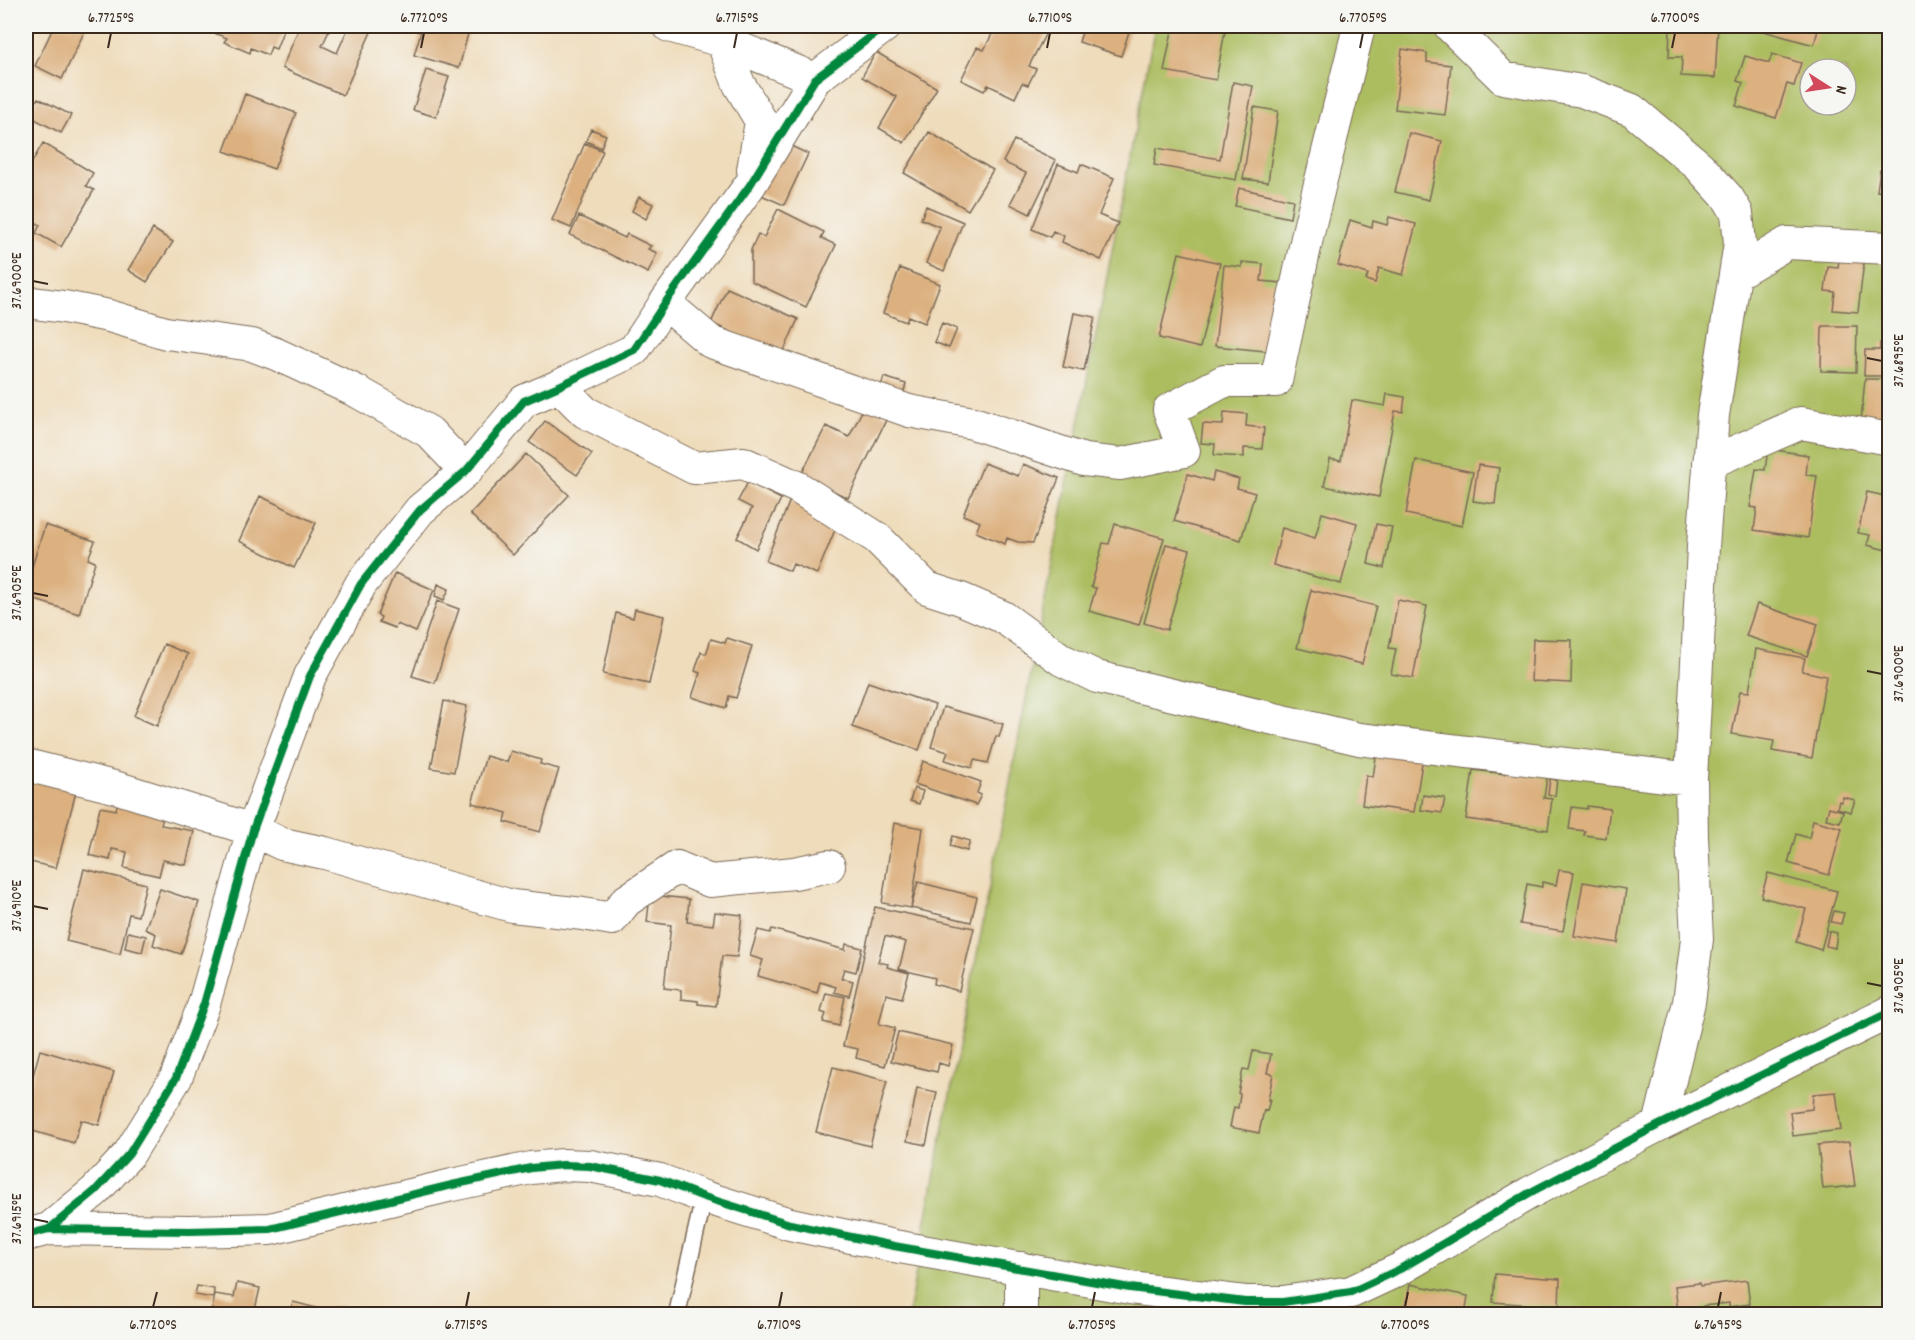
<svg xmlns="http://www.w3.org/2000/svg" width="1915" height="1340" viewBox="0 0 1915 1340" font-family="Dekko,sans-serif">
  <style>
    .green { fill: #acbd60; stroke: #74743f; stroke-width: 1.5; fill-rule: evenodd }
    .building { fill: #dcb07f }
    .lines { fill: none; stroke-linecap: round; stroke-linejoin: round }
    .lane-casing { stroke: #7a6855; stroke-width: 19 }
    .street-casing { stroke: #7a6855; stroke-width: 34 }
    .lane { stroke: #fff; stroke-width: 16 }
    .street { stroke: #fff; stroke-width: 32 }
    .cycleway-casing { stroke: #f6f6f2; stroke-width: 11 }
    .cycleway { stroke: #00873e; stroke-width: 8 }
    .ticks { fill: none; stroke: #3b2a1e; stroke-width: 2 }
    .neatline { fill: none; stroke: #3b2a1e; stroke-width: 2 }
    .ticks-label { font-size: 15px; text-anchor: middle; fill: #3b2a1e }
  </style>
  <rect width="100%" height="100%" fill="#f6f6f2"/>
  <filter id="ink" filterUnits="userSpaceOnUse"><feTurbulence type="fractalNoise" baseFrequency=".0167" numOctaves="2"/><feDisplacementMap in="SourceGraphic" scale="12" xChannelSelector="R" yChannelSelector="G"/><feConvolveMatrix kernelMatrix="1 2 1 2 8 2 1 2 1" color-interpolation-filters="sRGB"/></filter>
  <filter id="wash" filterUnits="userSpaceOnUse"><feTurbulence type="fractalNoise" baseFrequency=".008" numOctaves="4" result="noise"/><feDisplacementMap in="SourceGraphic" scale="24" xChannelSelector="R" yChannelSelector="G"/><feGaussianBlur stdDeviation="1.35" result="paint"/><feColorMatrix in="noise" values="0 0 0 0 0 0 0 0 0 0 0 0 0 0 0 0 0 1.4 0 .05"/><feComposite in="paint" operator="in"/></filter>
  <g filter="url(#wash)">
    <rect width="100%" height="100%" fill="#efdcbb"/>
    <path class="green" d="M1155 26H1889V1314H908ZM1810 69H1846V105H1810Z"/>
    <g id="blocks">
      <path class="building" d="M54 26H87L62 79 35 66Z
        M212 26H285L276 49 271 47 268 55 251 48 250 53 224 42 227 38 209 31Z
        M300 26H317L329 31 322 46 337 53 349 26H356L371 32 343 95 282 68Z
        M418 26H470L459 68 414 55 421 32 417 31Z
        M994 26H1031L1046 33 1029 66 1036 69 1028 85 1022 83 1015 98 988 85 984 91 961 80 977 47 984 50 994 30 992 29Z
        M1084 26H1131L1121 56 1079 42Z
        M1173 26H1226L1216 80 1164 71Z
        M1670 26H1718L1715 78 1681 76 1682 57H1669Z
        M1757 26H1819L1814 45 1756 29Z
        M1402 49 1427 53V62L1451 65 1445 115 1395 109Z
        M876 52 937 88 904 143 879 128 897 97 862 77Z
        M1772 54 1801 63 1794 86 1787 84 1776 118 1736 106 1743 83 1737 81 1745 56 1769 63Z
        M426 70 449 77 436 117 413 110Z
        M1233 82 1253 86 1236 180 1154 165 1157 148 1220 159Z
        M245 94 296 113 274 169 224 151Z
        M38 98 71 115 61 133 29 116Z
        M1254 107 1278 111 1268 182 1243 179Z
        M591 129 606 135 601 148 586 141Z
        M929 132 993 170 968 210 904 173Z
        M1409 133 1442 141 1429 200 1395 192Z
        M1014 140 1056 160 1030 214 1010 204 1026 173 1003 162Z
        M783 142 808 154 784 205 759 194Z
        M43 143 93 173 86 186 94 190 61 247 36 233 40 225 26 216V173Z
        M585 143 603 151 571 228 552 220Z
        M1058 164 1078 172 1081 164 1114 178 1099 215 1118 223 1101 260 1062 242 1064 236 1053 231 1050 237 1032 229Z
        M1880 170 1890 172V193L1877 191Z
        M1239 188 1293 200 1290 218 1235 206Z
        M639 197 653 204 646 219 632 211Z
        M926 206 963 222 944 271 926 263 940 227 921 219Z
        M778 209 824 232 821 238 836 245 806 307 751 281V250L758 234 764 237Z
        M579 216 625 238 627 234 651 246 648 249 657 253 648 273 570 235Z
        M1389 217 1416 224 1403 275 1379 268 1375 283 1366 280 1368 274 1338 265 1350 220 1372 227 1373 221 1387 225Z
        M153 229 173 242 147 282 128 270Z
        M1840 250 1865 253 1858 312 1833 310 1835 292 1825 291 1828 267 1838 268Z
        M1179 253 1220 263 1200 348 1159 338Z
        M1242 262 1263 264 1261 281 1282 283 1275 352 1215 346 1224 265 1242 267Z
        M900 268 940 284 925 323 908 316 906 322 883 313Z
        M727 288 798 319 782 355 711 323Z
        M1074 313 1095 317 1084 371 1063 367Z
        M942 323 957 329 949 348 934 342Z
        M1822 326H1857L1856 372 1821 371Z
        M1880 343H1890V376H1864L1865 350H1880Z
        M884 377 906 384 903 395 880 389Z
        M1865 379H1890L1888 423 1861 421Z
        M1387 394 1405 397 1403 412 1395 411 1379 497 1324 486 1330 459 1341 461 1352 400 1385 406Z
        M865 405 888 416 848 498 801 475 826 426 849 437Z
        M1224 412 1247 414 1246 426 1264 428 1262 449 1244 448V457L1214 455 1215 444 1201 443 1203 424 1223 425Z
        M545 421 592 454 577 475 529 442Z
        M1768 449 1808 455 1806 475 1817 476 1808 538 1754 530 1757 508 1750 507 1756 469 1765 470Z
        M526 454 569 495 513 555 470 514Z
        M1416 460 1473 472 1462 526 1406 514Z
        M984 463 1018 476 1023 464 1059 478 1033 543 1018 542 1007 538 1005 544 976 532 980 522 963 515Z
        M1478 465 1499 468 1495 504 1473 501Z
        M1214 472 1239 479 1237 488 1255 493 1241 540 1174 521 1188 474 1212 481Z
        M748 482 781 499 756 549 737 538 752 508 738 501Z
        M1867 492 1890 497V551L1867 545 1870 535 1858 533Z
        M260 496 316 523 294 568 239 541Z
        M790 500 839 520 817 574 793 564 790 571 766 561Z
        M1322 513 1357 523 1341 584 1273 565 1282 528 1315 538Z
        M1115 524 1164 538 1139 625 1089 611 1096 588 1091 587 1103 543 1109 544Z
        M1376 524 1392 527 1384 568 1368 564Z
        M45 525 95 541 88 559 95 562 79 614 26 597V586Z
        M1166 544 1190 550 1167 630 1144 623Z
        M395 573 434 590 416 632 397 624 395 628 379 622 381 617 377 615Z
        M438 584 449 589 444 600 435 596Z
        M1311 590 1376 606 1362 664 1297 648Z
        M1398 600 1427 606 1413 678 1391 674 1396 649 1389 648Z
        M437 601 459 609 435 683 412 676Z
        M1757 604 1818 624 1807 656 1746 636Z
        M635 609 664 616 649 684 603 674 616 613 633 618Z
        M727 638 752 646 736 698 729 696 726 708 692 697 700 673 695 671 701 652 706 654 711 639 725 643Z
        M1533 639 1572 640 1571 683 1531 681Z
        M164 644 188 654 157 726 134 716Z
        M1756 649 1805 658 1802 671 1826 676 1812 758 1772 751 1774 741 1732 734 1740 691 1749 692Z
        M868 682 935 705 919 750 852 727Z
        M444 701 467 706 454 772 431 768Z
        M943 707 1003 724 999 737 996 736 988 763 974 760 972 768 945 760 948 752 931 747Z
        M1378 744 1424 751 1414 812 1362 805 1366 775 1373 777Z
        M511 751 541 760 540 764 559 769 540 832 505 822 507 813 472 803 486 756 507 762Z
        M923 761 981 782 977 793 981 795 976 805 915 784Z
        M1473 770 1505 774V771L1547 778 1544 798 1552 799 1548 830 1466 819Z
        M26 775 77 788 56 868 26 861Z
        M1550 779 1557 780 1555 796 1548 794Z
        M914 788 923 791 919 804 910 801Z
        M119 795 165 810 161 825 194 831 186 865 163 860 159 876 124 868 127 852 112 849 110 860 89 855 100 807 116 810Z
        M1423 795 1445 798 1442 813 1421 810Z
        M1843 797 1855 800 1851 812 1837 808 1839 801 1842 802Z
        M1587 806 1610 809 1606 838 1584 835 1585 831 1569 829 1572 807 1587 809Z
        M1829 807 1843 811 1840 822 1826 819Z
        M1813 820 1842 828 1829 875 1788 863 1796 834 1809 838Z
        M894 823 923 828 911 908 882 903Z
        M953 836 970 841 967 851 950 846Z
        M84 869 146 884 138 916 129 914 120 954 66 941Z
        M1559 870 1574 872 1563 931 1520 924 1527 884 1542 887V882L1556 885Z
        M1768 873 1837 891 1821 950 1796 942 1806 909 1761 897Z
        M918 882 977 897 971 922 911 908Z
        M1583 882 1626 889 1618 943 1574 936Z
        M160 889 199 902 181 954 153 945 156 934 145 929Z
        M650 895 689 899 687 922 713 925 715 912 742 915 737 957 722 956 716 1006 698 1004V1001L681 999V990L664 988 671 925 647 922Z
        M875 907 974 928 959 991 934 984 935 978 899 969 906 942 885 936 878 962 888 964 887 967 909 973 902 998 886 994 879 1024 895 1028 885 1066 856 1058 858 1049 843 1046Z
        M1834 911 1844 913 1841 924 1831 922Z
        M772 929 845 950 846 944 862 948 856 972 844 969 841 978 853 981 849 996 834 992 836 987 820 982 817 993 758 976 763 960 750 956 758 930 770 933Z
        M1829 931 1837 933 1835 948 1826 946Z
        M128 932 146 936 142 952 125 948Z
        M826 993 845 997 839 1026 823 1022 826 1014 821 1012Z
        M898 1032 953 1045 948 1066 939 1063 937 1072 891 1061Z
        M40 1050 114 1072 99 1125 81 1120 74 1143 26 1129 30 1109 26 1108V1101Z
        M1253 1051 1271 1054 1267 1073 1273 1074 1268 1100H1270L1267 1111 1264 1110 1259 1133 1230 1127 1234 1107 1238 1108 1240 1094 1238 1093 1243 1069 1249 1070Z
        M833 1067 887 1081 870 1146 816 1132Z
        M917 1088 937 1092 926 1145 907 1141Z
        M1836 1092 1841 1130 1793 1136 1790 1112 1812 1109 1813 1094Z
        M1849 1142 1855 1186 1823 1189 1818 1145Z
        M1495 1274 1560 1279 1559 1307 1493 1302Z
        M1747 1280 1750 1304 1729 1307V1303L1703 1306V1310L1678 1313 1675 1286 1699 1283 1700 1286Z
        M237 1283 260 1288 254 1314H211L215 1294 234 1297Z
        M1410 1284 1468 1296 1465 1314H1404Z
        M197 1286 214 1289 213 1298 195 1295Z
        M293 1302 332 1312V1314H290Z
        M338 1306 368 1314H336Z
        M277 1308 289 1311 288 1314H275Z"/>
    </g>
  </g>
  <g filter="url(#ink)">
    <use href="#blocks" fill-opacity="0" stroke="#7a6855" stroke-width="1.5"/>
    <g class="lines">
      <defs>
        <path id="lane" d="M677 1314 704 1197"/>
        <path id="street" d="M669 26 722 41 815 79
          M1450 26 1503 78 1582 91 1632 110 1699 166 1728 198 1737 213 1740 243 1713 415 1703 547 1691 779 1692 837 1697 939 1689 1002 1659 1125
          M722 41 739 84 761 121 753 170
          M1737 273 1787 243 1890 248
          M26 302 64 307 109 316 166 333 252 345 276 354 358 392 429 432 466 471
          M665 303 711 342 909 411 973 423 1084 460 1120 464 1184 451 1169 410 1224 381H1276L1310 224 1359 27
          M559 386 585 412 694 468 743 463 797 487 877 538 927 588 961 599 1003 617 1062 660 1097 677 1359 739 1691 779
          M1709 463 1801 423 1890 439
          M26 765 118 788 253 830 282 844 325 853 512 906 583 914 612 919 626 901 677 867 710 881 794 873 829 866
          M49 1229 189 1231 270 1229 452 1185 531 1168 563 1165 590 1166 660 1180 704 1197 790 1224 894 1246 1130 1288 1245 1302H1283L1351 1292 1400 1269 1531 1192 1659 1125 1890 1012
          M26 1235 49 1229 95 1191 129 1154 176 1078 204 1004 253 830 310 676 361 584 420 510 466 471 524 401 559 386 634 350 665 303 750 185 815 79 885 26
          M1021 1268V1314"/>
      </defs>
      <use href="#lane" class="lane-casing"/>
      <use href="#street" class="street-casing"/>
      <use href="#lane" class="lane"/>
      <use href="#street" class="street"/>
      <defs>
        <path id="cycleway" d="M49 1229 189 1231 270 1229 452 1185 531 1168 563 1165 590 1166 660 1180 704 1197 790 1224 894 1246 1130 1288 1245 1302H1283L1351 1292 1400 1269 1531 1192 1659 1125 1890 1012
          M26 1235 49 1229 95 1191 129 1154 176 1078 204 1004 253 830 310 676 361 584 420 510 466 471 524 401 559 386 634 350 665 303 750 185 815 79 885 26"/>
      </defs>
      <use href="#cycleway" class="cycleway-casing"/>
      <use href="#cycleway" class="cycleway"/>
    </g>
  </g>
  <path class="ticks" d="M108 48 111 33M421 48 424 33M734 48 737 33M1047 48 1050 33M1360 48 1363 33M1672 48 1675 33M33 281 48 284M1867 358 1882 361M33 593 48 596M1867 671 1882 674M33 906 48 909M1867 983 1882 986M33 1219 48 1222M153 1307 157 1292M466 1307 469 1292M779 1307 782 1292M1092 1307 1095 1292M1405 1307 1408 1292M1718 1307 1721 1292"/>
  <rect width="1915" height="1340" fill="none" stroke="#f6f6f2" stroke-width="66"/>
  <g transform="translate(1828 87) rotate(102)"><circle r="28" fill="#f6f6f2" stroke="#aba49d" stroke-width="1.5"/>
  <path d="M0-4.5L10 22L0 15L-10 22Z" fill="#d1495b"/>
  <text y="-9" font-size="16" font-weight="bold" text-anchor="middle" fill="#3b2a1e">N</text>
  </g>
  <rect x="33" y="33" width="1849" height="1274" class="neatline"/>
  <g class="ticks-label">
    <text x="111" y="22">6.7725°S</text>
    <text x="424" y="22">6.7720°S</text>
    <text x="737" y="22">6.7715°S</text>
    <text x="1050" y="22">6.7710°S</text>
    <text x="1363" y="22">6.7705°S</text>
    <text x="1675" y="22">6.7700°S</text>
    <text transform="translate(16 281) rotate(-90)" y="5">37.6900°E</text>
    <text transform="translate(1898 361) rotate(-90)" y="5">37.6895°E</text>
    <text transform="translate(16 593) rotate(-90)" y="5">37.6905°E</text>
    <text transform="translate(1898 674) rotate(-90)" y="5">37.6900°E</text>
    <text transform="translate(16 906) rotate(-90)" y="5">37.6910°E</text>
    <text transform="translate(1898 986) rotate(-90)" y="5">37.6905°E</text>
    <text transform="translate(16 1219) rotate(-90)" y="5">37.6915°E</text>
    <text x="153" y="1329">6.7720°S</text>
    <text x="466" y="1329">6.7715°S</text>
    <text x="779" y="1329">6.7710°S</text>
    <text x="1092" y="1329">6.7705°S</text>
    <text x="1405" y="1329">6.7700°S</text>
    <text x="1718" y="1329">6.7695°S</text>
  </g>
</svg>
